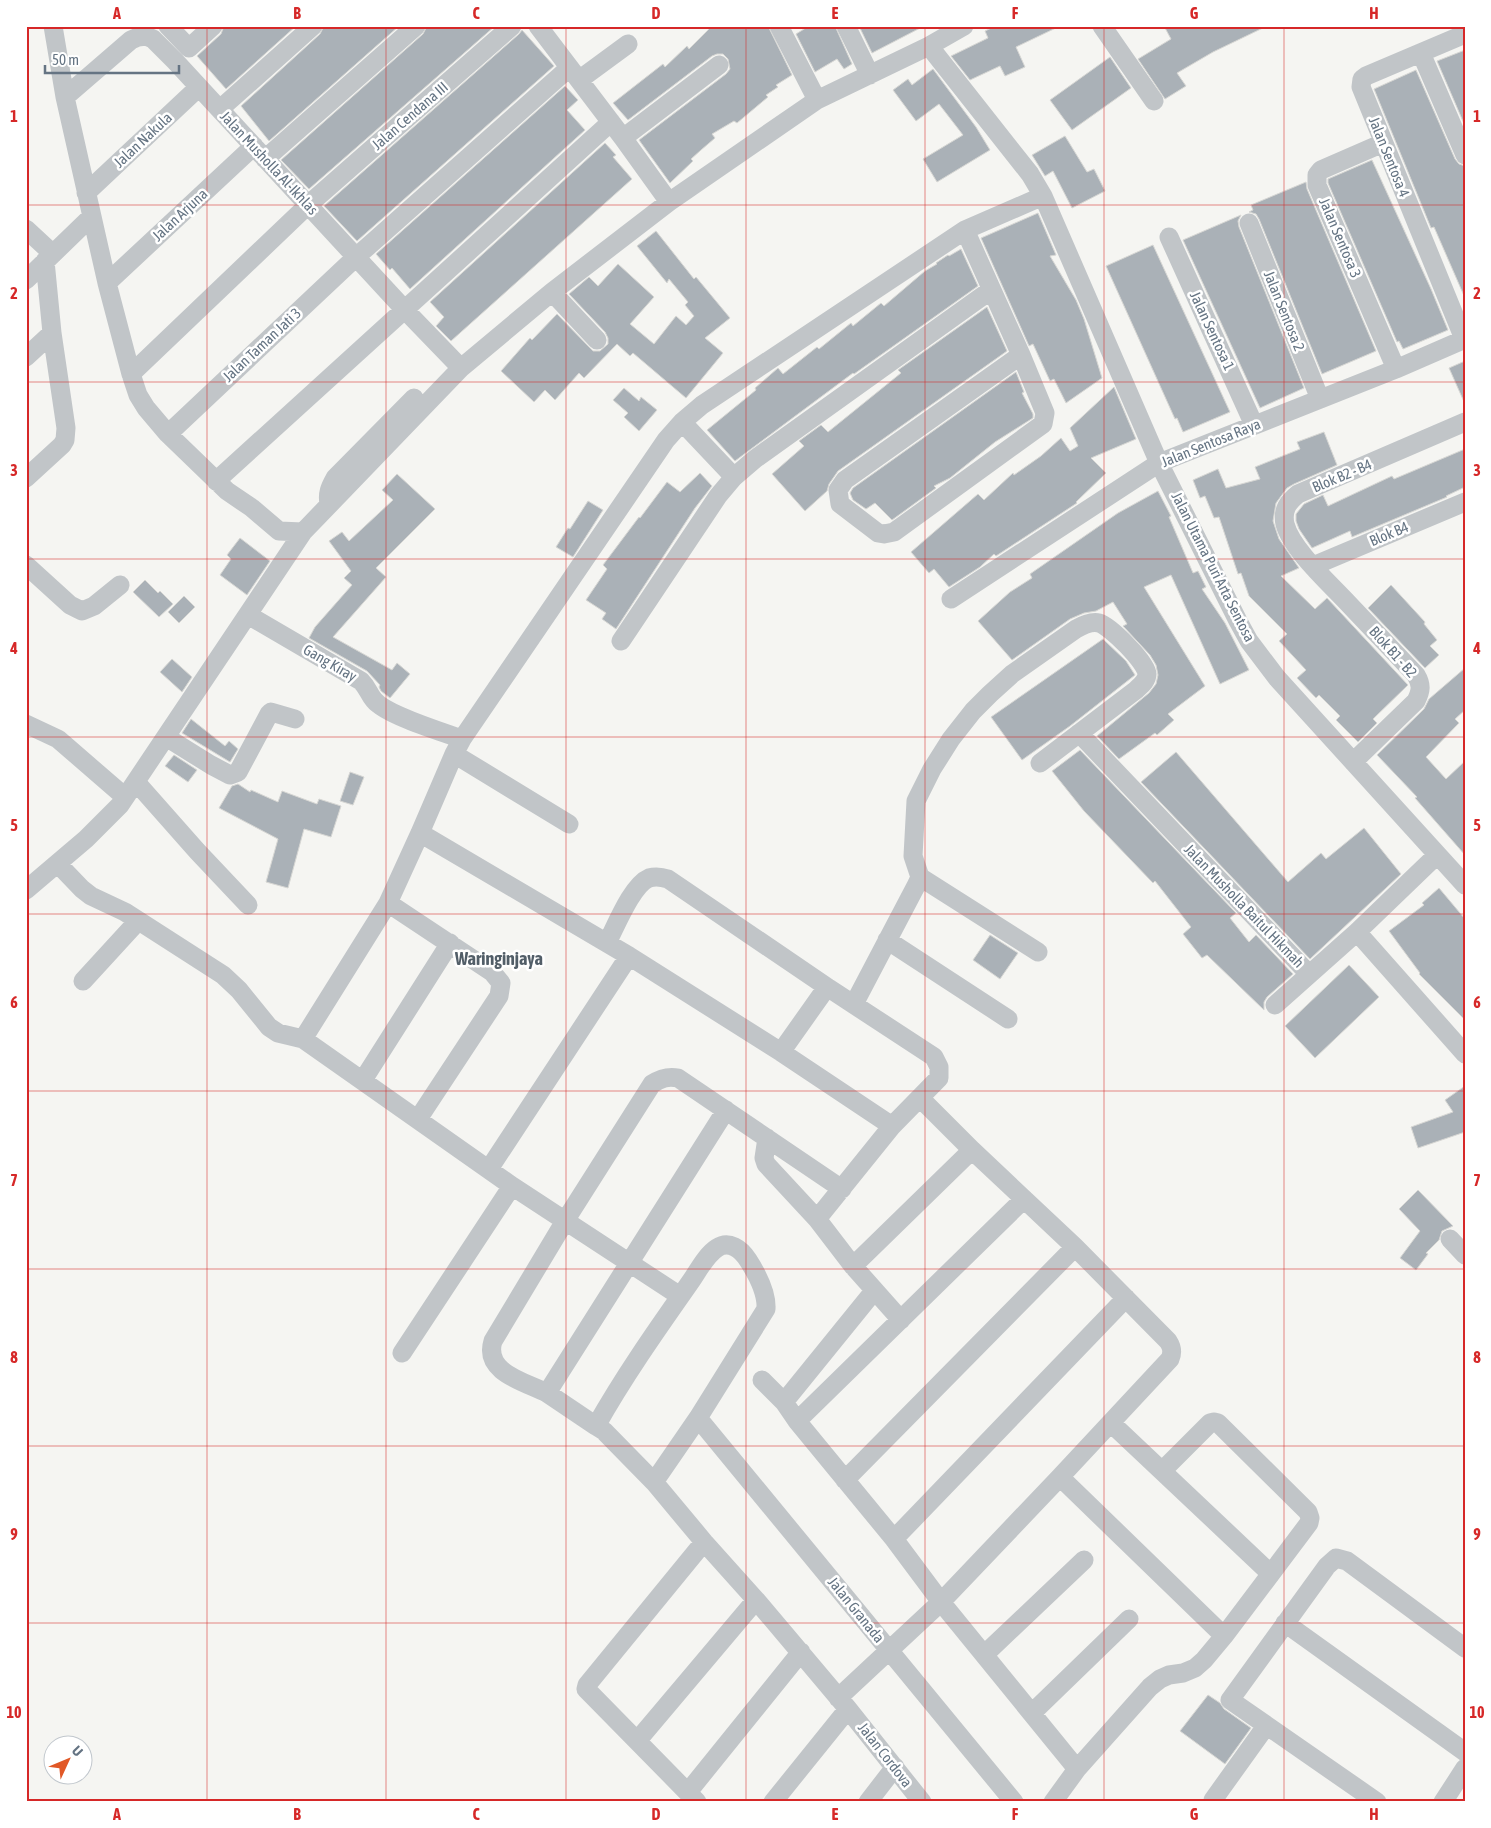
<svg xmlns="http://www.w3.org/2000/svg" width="1491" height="1828" viewBox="0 0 1491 1828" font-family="'Asap Condensed',sans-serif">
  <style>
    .building { fill: #aab1b7; stroke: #d7d7d4 }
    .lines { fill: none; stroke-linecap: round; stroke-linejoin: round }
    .minor { stroke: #c1c5c8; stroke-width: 19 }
    .grid { fill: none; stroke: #d62828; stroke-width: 1; stroke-opacity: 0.55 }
    .labels { text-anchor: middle; stroke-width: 5; stroke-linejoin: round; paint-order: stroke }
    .street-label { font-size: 15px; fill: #657483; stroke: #fff }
    .quarter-label { font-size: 18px; font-weight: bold; fill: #525e68; stroke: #fff }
    .neatline { fill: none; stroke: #d62828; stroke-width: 2 }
    .grid-label { font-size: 16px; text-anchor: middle; font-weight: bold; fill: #d62828 }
  </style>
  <rect width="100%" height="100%" fill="#f5f5f2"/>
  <path class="building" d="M224 26H296L226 89 197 56 221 34Z
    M324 26H399L269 141 241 106 320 34Z
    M427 26H495L309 189 281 160 423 34Z
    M712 26H768L792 75 776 85 778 87 766 95 768 97 737 123 734 121 712 134 715 138 701 150 691 159 693 161 670 183 639 140 726 74 730 69 728 59 723 54H717L712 56 628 120 613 103 663 64 665 67 687 46 689 49Z
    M809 26H835L852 64 844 69 837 59 815 72 796 34Z
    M859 26H924L872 53Z
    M996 26H1060L1016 47 1025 67 1005 76 1000 66 970 80 951 56 988 38 985 31Z
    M1164 26H1267L1213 52 1177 73 1186 86 1165 99 1138 59 1171 39Z
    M522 30 554 66 357 241 324 206 519 34Z
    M1465 50V126L1437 61Z
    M1110 57 1131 88 1072 130 1050 100Z
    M933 69 976 127 990 150 937 182 923 159 963 135 939 104 916 121 893 90 908 79 912 85Z
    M1416 70 1455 159 1459 164 1465 166V298L1434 227 1431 228 1374 89Z
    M565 86 578 100 567 110 585 130 410 289 392 268 390 270 376 254Z
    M1065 136 1087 172 1094 169 1105 191 1072 208 1053 171 1045 176 1032 155Z
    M605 143 616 155 613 157 632 179 451 341 436 326 444 317 430 302Z
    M1372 160 1431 289 1448 330 1403 349 1399 341 1397 342 1328 183V179Z
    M1306 182 1307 189 1376 351 1322 374 1259 219 1256 214 1249 212 1253 210 1251 205Z
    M1038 213 1056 255 1050 256 1076 300 1084 319 1102 378 1066 403 1054 379 1050 381 1033 344 1029 346 981 238Z
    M1241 215 1238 221 1239 227 1304 388 1260 408 1183 240Z
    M656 231 694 279 696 277 730 318 705 338 723 353 686 398 633 353 630 356 617 344 584 378 579 373 555 400 545 390 534 402 501 371 530 338 532 340 557 314 593 351H600L608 344V338L605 332 569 294 589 277 598 286 618 264 654 297 630 324 654 344 676 316 686 325 694 316 685 305 688 302 669 279 667 283 637 246Z
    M1153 245 1230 412 1183 432 1177 418 1175 419 1106 266Z
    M961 249 978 286 854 374 853 373 735 461 707 430 756 390 755 388 778 368 783 374 817 347 819 349 851 323 853 326 881 303 884 306 925 271 937 264 936 263 948 255 949 256Z
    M987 307 1007 351 838 471 829 484 827 491 805 511 772 474 804 446 799 441 821 425 828 432 901 373 898 370Z
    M1465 361V404L1449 368Z
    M1016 372 1024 392 1022 393 1033 414V418L995 442 950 478 934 486 936 488 892 520 875 503 866 509 853 500 850 493 853 488Z
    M1114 387 1136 439 1091 458 1106 473 1076 502 1077 503 996 556 994 554 980 567 949 587 934 569 929 573 911 552 978 494 984 500 1013 473 1014 475 1041 456 1061 438 1070 451 1078 446 1070 428Z
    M624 388 639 401 641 397 657 410 639 431 624 417 628 413 613 400Z
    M1324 432 1337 465 1294 484 1287 488 1276 503 1273 521 1279 539 1299 568 1281 576 1315 609 1327 598 1408 685 1373 719 1377 723 1358 742 1336 720 1340 716 1319 695 1316 698 1297 678 1306 670 1279 641 1287 634 1249 596 1241 573 1238 574 1219 517 1214 518 1205 496 1200 498 1193 480 1218 469 1226 488 1260 479 1255 467 1300 449 1297 442Z
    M1465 449V487L1446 496 1447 497 1352 537 1350 531 1312 548 1299 529 1296 521V514L1304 504 1323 495 1328 506 1392 476 1394 479Z
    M700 473 712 486 695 508 616 629 602 619 606 613 586 600 607 569 603 565 639 517 640 518 667 482 680 492Z
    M397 474 435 509 376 568 386 577 333 637 392 670 397 663 410 674 390 698 381 691 379 687 380 685 367 671 309 638 315 627 352 585 344 578 351 571 329 541 342 532 349 541 393 500 382 490Z
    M1158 491 1171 516 1169 517 1193 573 1198 571 1206 587 1202 589 1225 623 1249 670 1220 684 1171 575 1144 587 1205 686 1168 714 1174 720 1157 735 1155 733 1119 759 1097 736 1149 693 1156 684 1158 675 1156 665 1150 655 1123 626 1127 624 1113 602 1096 611 1084 613 1070 619 1012 660 978 621 1010 592 1032 578 1030 574 1118 513Z
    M588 501 603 510 573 557 556 547 568 528 570 529Z
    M240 538 270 561 247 595 220 575 231 559 227 555Z
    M145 580 158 593 160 591 173 604 159 617 133 592Z
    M1391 585 1425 622 1424 624 1437 640 1430 646 1439 655 1425 668 1368 608Z
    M184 596 195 607 179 623 168 612Z
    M1103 639 1126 661 1135 675 1070 726 1022 760 991 717Z
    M172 659 192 677 182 692 160 672Z
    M1465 668V710L1455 719 1459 723 1426 757 1446 779 1465 761V855L1415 798 1417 797 1377 755 1424 709 1429 699Z
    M191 719 225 746 229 741 238 749 230 762 182 733Z
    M1080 750 1236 913 1230 918 1249 942 1256 935 1293 974 1267 997 1264 1002V1010L1207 955 1202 958 1183 934 1191 927 1155 881 1153 883 1084 811 1052 771Z
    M1176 752 1288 882 1321 853 1326 859 1364 828 1401 874 1310 959 1141 782Z
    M174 755 197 770 188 782 165 766Z
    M350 772 364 777 353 805 340 801Z
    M238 784 250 792 251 790 278 802 282 791 317 804 319 799 341 806 331 837 304 829 288 888 266 882 278 839 219 808 232 786Z
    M1439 888 1465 919V1020L1419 974 1420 973 1389 931 1424 905 1422 903Z
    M990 935 1018 953 1000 979 973 960Z
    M1349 965 1379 997 1315 1058 1285 1026Z
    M1465 1086V1132L1418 1148 1411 1127 1453 1112 1445 1100Z
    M1418 1190 1453 1226 1442 1231 1439 1240 1426 1253 1428 1254 1416 1270 1400 1258 1420 1231 1399 1209Z
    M1208 1695 1220 1703 1224 1709 1251 1728 1225 1764 1180 1731Z"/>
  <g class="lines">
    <path class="minor" d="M53 26 65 97 107 283 131 374 138 395 146 408 168 434 227 491 252 508 279 531 303 532
      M168 26 189 48 213 26
      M538 26 623 138 669 202
      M779 26 817 100
      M846 26 870 75
      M1102 26 1154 101
      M929 46 1030 174 1043 196 1159 463 1238 621 1249 641 1277 678 1465 885
      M1421 53 1465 155
      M579 80 628 44
      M65 97 131 40 138 37 146 36 153 39 175 61 404 309 461 368
      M220 109 313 26
      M623 138 719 65
      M1383 143 1321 170 1317 175V185L1396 369
      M265 159 416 26
      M86 193 199 87
      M1249 223 1320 399
      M26 229 53 254
      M965 230 1021 355 1045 413 1043 424 894 532 884 534 878 533 840 504 838 490 845 480 1021 355
      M1169 237 1254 425
      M26 280 91 217
      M107 283 254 146
      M552 292 597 340
      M1464 339 1361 87 1362 79 1366 76 1465 34
      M26 357 52 333
      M131 374 308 205 512 26
      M682 422 734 477
      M168 434 356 257 569 68
      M26 478 62 445 65 440 66 428 52 333 45 261
      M216 481 611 122
      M329 504C327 493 330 487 335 478L414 398
      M26 565 70 605 82 611 94 606 120 585
      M1313 566 1465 502
      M951 599 1159 463 1396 369 1465 339
      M248 615 361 681C368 688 368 693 374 700 386 715 442 732 462 739
      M621 641 718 496 734 477 755 459 991 290
      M26 724 58 739 125 797
      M1079 733 1309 974
      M166 737 211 765 230 775 238 772 269 714 271 712 295 719
      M454 754 569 824
      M1353 762 1416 701C1421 691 1422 685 1416 675 1392 650 1368 624 1344 599 1327 581 1291 548 1285 524 1282 510 1288 502 1298 494L1465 422
      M136 782 197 851 248 905
      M420 833 629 956 781 1052 892 1126
      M58 864 82 889 91 896 125 912 223 975 239 990 269 1027 278 1033 303 1039
      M920 877 1038 952
      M26 890 86 839 120 805 303 532 461 368 552 292 669 202 817 100 929 46 964 26
      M388 903 492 972 501 983 499 996 418 1119
      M1357 932 1465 1054
      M887 940 1008 1019
      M607 943C616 926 632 885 649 878 656 876 662 877 668 879L827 987 934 1057 939 1067V1078L892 1126 817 1219
      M83 981 138 921
      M854 1004 917 884 920 877 913 856 916 801 932 769 951 739 973 711 990 694 1012 674 1076 629C1083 625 1091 621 1099 623 1110 626 1147 663 1147 674 1147 681 1140 686 1136 690L1040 763
      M1275 1005 1357 932 1437 855
      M781 1052 827 987
      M363 1080 450 943
      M726 1110 547 1393C526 1382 483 1373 493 1341L565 1221 652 1084C661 1078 668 1076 678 1078L842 1189
      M767 1138 764 1158 766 1164 817 1219 853 1266 901 1320
      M489 1169 629 956
      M1450 1239 1465 1255
      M853 1266 972 1150
      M680 1296 512 1186 303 1039 388 903 420 833 454 754 462 739 666 440 682 422 702 405 965 230 1043 196
      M402 1353 512 1186
      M762 1380 784 1402 797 1421 894 1539 941 1602 1077 1769
      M547 1393 596 1426
      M784 1402 874 1291
      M698 1418 1014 1802
      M797 1421 1024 1199
      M1111 1423 1271 1574
      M1060 1477 1224 1636
      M845 1480 1075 1247
      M654 1482 698 1418 766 1309C767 1293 757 1274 748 1260 741 1249 729 1240 717 1248 706 1255 698 1271 691 1281 658 1328 624 1376 596 1426L604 1431 654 1482 704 1542 756 1600 848 1709 922 1802
      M894 1539 1126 1298
      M1285 1623 1465 1752
      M985 1654 1084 1560
      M838 1698 941 1602 1060 1477 1170 1359C1173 1352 1172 1347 1168 1341L1075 1247 972 1150 920 1098
      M1032 1713 1129 1619
      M637 1741 756 1600
      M688 1792 801 1652
      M697 1802 586 1689 587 1685 704 1542
      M773 1802 848 1709
      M868 1802 895 1767
      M1053 1802 1077 1769 1150 1687 1160 1679 1169 1675 1183 1673 1195 1668 1204 1660 1224 1636 1309 1523 1310 1518 1308 1512 1218 1423 1214 1422 1210 1423 1162 1471
      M1215 1802 1213 1800 1266 1726
      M1377 1802 1230 1700 1327 1566 1336 1558 1347 1561 1465 1648
      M1443 1802 1465 1768"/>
  </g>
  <path class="grid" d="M207 26V1802M386 26V1802M566 26V1802M746 26V1802M925 26V1802M1104 26V1802M1284 26V1802M26 205H1465M26 382H1465M26 559H1465M26 737H1465M26 914H1465M26 1091H1465M26 1269H1465M26 1446H1465M26 1623H1465"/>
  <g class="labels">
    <g class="street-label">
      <text transform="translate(410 116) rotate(-41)" y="5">Jalan Cendana III</text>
      <text transform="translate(143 140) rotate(-43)" y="5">Jalan Nakula</text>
      <text transform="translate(1389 157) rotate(68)" y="5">Jalan Sentosa 4</text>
      <text transform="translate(269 163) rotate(47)" y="5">Jalan Musholla Al-Ikhlas</text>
      <text transform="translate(180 215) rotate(-43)" y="5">Jalan Arjuna</text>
      <text transform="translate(1340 238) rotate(67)" y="5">Jalan Sentosa 3</text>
      <text transform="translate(1284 311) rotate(68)" y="5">Jalan Sentosa 2</text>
      <text transform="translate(1212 331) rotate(65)" y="5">Jalan Sentosa 1</text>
      <text transform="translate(262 345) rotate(-43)" y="5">Jalan Taman Jati 3</text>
      <text transform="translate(1211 443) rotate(-22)" y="5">Jalan Sentosa Raya</text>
      <text transform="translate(1342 476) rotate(-23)" y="5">Blok B2 - B4</text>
      <text transform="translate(1389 534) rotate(-23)" y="5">Blok B4</text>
      <text transform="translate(1213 567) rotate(63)" y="5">Jalan Utama Puri Arta Sentosa</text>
      <text transform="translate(1393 652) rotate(48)" y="5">Blok B1 - B2</text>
      <text transform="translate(330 663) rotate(30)" y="5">Gang Kiray</text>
      <text transform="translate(1244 906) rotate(46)" y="5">Jalan Musholla Baitul Hikmah</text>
      <text transform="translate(856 1610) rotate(51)" y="5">Jalan Granada</text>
      <text transform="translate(885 1755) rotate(52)" y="5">Jalan Cordova</text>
    </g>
    <g class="quarter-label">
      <text x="499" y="965">Waringinjaya</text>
    </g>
  </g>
  <rect width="1491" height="1828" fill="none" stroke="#ffffff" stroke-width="55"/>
  <g transform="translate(68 1760) rotate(46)"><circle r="24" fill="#ffffff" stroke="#c1c7cd"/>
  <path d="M0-4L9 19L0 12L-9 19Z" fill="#e15826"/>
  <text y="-8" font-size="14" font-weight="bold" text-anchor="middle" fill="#657483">U</text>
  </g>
  <path d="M45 65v8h134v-8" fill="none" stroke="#657483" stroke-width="2.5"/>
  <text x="52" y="65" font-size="15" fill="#657483" stroke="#ffffff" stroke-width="4" paint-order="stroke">50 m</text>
  <rect x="28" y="28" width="1436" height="1772" class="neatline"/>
  <g class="grid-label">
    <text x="117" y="19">A</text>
    <text x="297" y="19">B</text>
    <text x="476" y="19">C</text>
    <text x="656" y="19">D</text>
    <text x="835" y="19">E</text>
    <text x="1015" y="19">F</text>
    <text x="1194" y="19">G</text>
    <text x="1374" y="19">H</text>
    <text x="14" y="122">1</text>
    <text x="1477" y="122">1</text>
    <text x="14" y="299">2</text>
    <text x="1477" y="299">2</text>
    <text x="14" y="476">3</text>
    <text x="1477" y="476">3</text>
    <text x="14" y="654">4</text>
    <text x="1477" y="654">4</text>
    <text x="14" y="831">5</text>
    <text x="1477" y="831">5</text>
    <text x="14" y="1008">6</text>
    <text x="1477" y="1008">6</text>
    <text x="14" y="1186">7</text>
    <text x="1477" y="1186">7</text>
    <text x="14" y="1363">8</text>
    <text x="1477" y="1363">8</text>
    <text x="14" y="1540">9</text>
    <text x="1477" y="1540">9</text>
    <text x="14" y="1718">10</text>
    <text x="1477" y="1718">10</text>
    <text x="117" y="1820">A</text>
    <text x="297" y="1820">B</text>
    <text x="476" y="1820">C</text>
    <text x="656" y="1820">D</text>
    <text x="835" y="1820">E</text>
    <text x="1015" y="1820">F</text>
    <text x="1194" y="1820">G</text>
    <text x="1374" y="1820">H</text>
  </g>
</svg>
